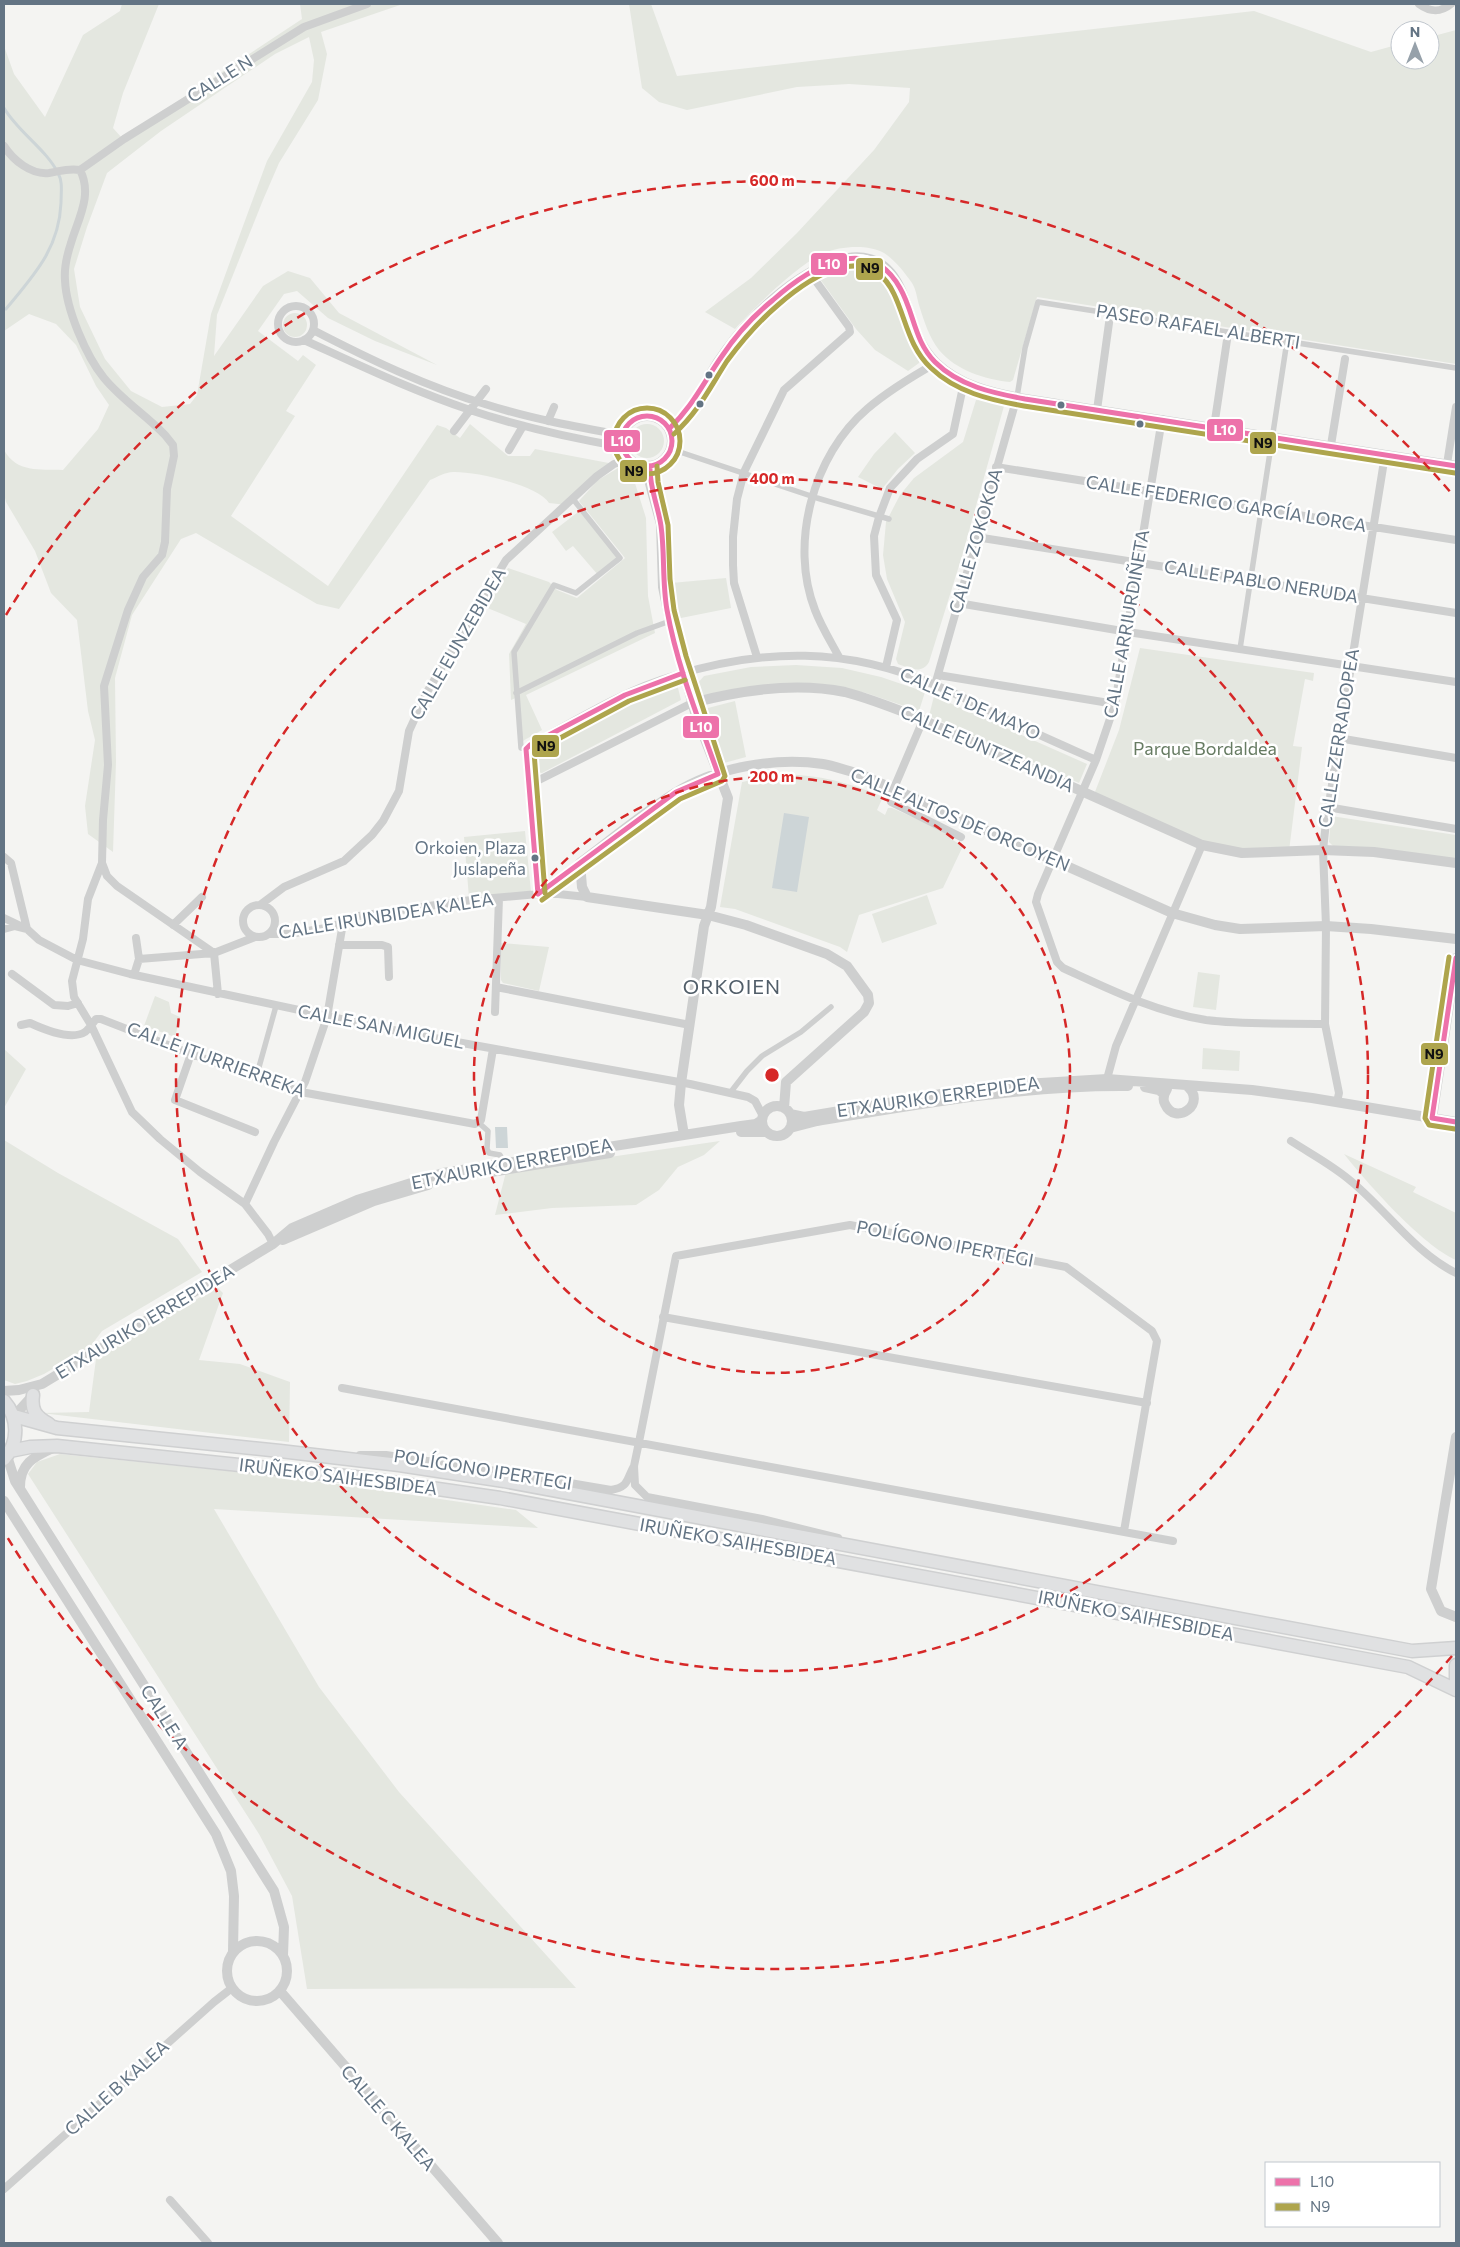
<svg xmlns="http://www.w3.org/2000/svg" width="1460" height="2247" viewBox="0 0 1460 2247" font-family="Commissioner,sans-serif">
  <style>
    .green { fill: #e4e7e0; fill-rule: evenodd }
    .water { fill: #cdd5d7 }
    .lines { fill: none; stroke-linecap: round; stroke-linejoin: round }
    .stream { stroke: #cdd5d7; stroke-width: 3 }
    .trunk-casing { stroke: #cfd0d1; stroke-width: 15 }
    .pedestrian { stroke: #cecfcf; stroke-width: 5.5 }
    .minor { stroke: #cecfcf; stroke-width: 8 }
    .tertiary { stroke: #cecfcf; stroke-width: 10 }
    .trunk { stroke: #e0e1e2; stroke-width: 12 }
    .bus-1-casing { stroke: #fff; stroke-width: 9 }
    .bus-2-casing { stroke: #fff; stroke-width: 9 }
    .bus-1 { stroke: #ed72aa; stroke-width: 5 }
    .bus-2 { stroke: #aea54d; stroke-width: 5 }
    .ring { fill: none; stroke: #d62828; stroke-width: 2.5; stroke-dasharray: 9 6 }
    .bus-dot { fill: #637484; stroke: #fff; stroke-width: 2 }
    .labels { text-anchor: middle; stroke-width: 5; stroke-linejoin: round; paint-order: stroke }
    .bus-label { font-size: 17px; fill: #637484; stroke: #fff; text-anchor: end }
    .street-label { font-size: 18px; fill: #637484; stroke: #fff }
    .park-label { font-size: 18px; fill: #667b62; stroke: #fff }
    .quarter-label { font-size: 20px; letter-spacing: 1px; fill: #515e69; stroke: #fff }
    .centre { fill: #d62828; stroke: #fff; stroke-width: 2.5 }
    .ring-label { font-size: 15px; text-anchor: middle; font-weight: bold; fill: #d62828; stroke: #fff; stroke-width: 5; stroke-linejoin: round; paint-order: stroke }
    .line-badge { stroke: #fff; stroke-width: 2 }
    .badge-label { font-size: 14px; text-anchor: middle; font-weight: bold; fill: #fff }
    .pale-badge-label { font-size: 14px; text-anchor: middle; font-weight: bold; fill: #111 }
  </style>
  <rect width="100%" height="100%" fill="#f4f4f2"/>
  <path class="green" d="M122 4H159L123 93 113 128 122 138 302 19 300 4H403L321 32 327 54 318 100 279 163 263 200 217 315 214 356 263 286 288 271 310 278 339 313 437 365 375 341 328 318 297 291 284 294 258 331 298 361 303 355 316 365 286 411 295 416 231 516 328 586 437 425 446 428 460 438 470 424 508 456H530L535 449 614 464 567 505 549 503C538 485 477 472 455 472 447 471 437 477 430 480L339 609 317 604 196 533 181 539 132 615 115 678 116 762 113 852 88 834 85 806 95 740 88 711 77 620 51 593 35 551 6 502 4 494V450C17 473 39 469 63 470L98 429 109 405 96 386 76 345 56 324 29 314 4 331V46L14 74 45 117 83 35 120 11ZM309 37 314 60 312 82 267 161 243 226 211 314 197 395 190 404 162 407 131 391 105 359 80 307 74 269 87 227 107 173 161 131 275 54Z
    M629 4H651L677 76 1254 11 1371 52 1400 44V60H1430V37L1456 30V364L1037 297 1013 380 1010 382C984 379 957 371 939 350 929 337 924 321 919 305 917 298 916 289 912 283 905 273 894 259 884 253 868 244 841 246 824 253 797 265 755 307 735 329L705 312 751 278 797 233 874 150 909 102 910 88 849 84 797 87 687 110 659 102 642 88Z
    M848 266 871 270 887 283 896 295 905 331 920 359 919 363 908 371 875 350 856 329 820 279 832 270Z
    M283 325a12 12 0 1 1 24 0a12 12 0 1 1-24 0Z
    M976 400 1001 402 1004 406 962 556 929 662C922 675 909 668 898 664L896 659 905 622 887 579 883 555 886 522 900 495 914 478 963 442Z
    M630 441a17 17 0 1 1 34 0a17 17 0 1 1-34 0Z
    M895 432 915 453 898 469 882 489 858 477 874 454Z
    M618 468 634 480 646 518 648 596 655 633 526 695 542 730 521 742 518 697 511 700 509 654 526 624 485 607 508 568 549 582 557 590 577 598 625 558 579 501 598 480Z
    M582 509 620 558 598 575 573 546 566 551 552 532Z
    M726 578 731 608 676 619 671 583Z
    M1140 648 1314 673 1313 681 1305 679 1293 746 1302 747 1289 851 1242 853 1202 845 1093 797 1119 730Z
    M796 665 842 668 881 677 925 692 919 711 866 693 837 687 700 696 697 684 704 676 751 667Z
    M677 684 681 700 542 773 535 772 534 753 630 704Z
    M934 696 1087 764 1079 783 929 716Z
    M735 701 746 757 724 763 704 709Z
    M782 774C819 775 849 782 883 797L877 810 885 815 888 808H892L953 835 951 839 963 846 943 888 859 915 847 952 840 947 735 909 720 907 742 782Z
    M1331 816 1456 835V859L1333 846 1329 842Z
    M525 831 531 892 469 898 464 837Z
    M927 895 937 924 882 943 872 914Z
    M501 943 549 947 539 991 503 983 501 980Z
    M1198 972 1220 975 1216 1010 1193 1007Z
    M155 996 169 1002 171 1013 180 1017 175 1037 144 1026Z
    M1203 1048 1240 1051 1239 1071 1202 1069Z
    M4 1049 26 1069 4 1108Z
    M4 1140 58 1173 178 1239 202 1272 102 1331 90 1347 44 1374 27 1381 15 1384 4 1380Z
    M720 1141 704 1155 678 1167 659 1190 636 1205 552 1208 495 1215 506 1172Z
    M1344 1154 1416 1187 1413 1192 1456 1213V1260C1423 1246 1367 1183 1344 1154Z
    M217 1287 223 1293 199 1360 240 1364 290 1382 289 1442 41 1413 89 1412 96 1359Z
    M60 1454 289 1477 516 1510 538 1528 214 1509 319 1687 399 1792 576 1988 307 1989 292 1896 259 1834 28 1474 37 1462Z"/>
  <path class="water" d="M784 813 809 817 797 892 772 888Z
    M495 1127H507L508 1148H496Z"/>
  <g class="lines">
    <path class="stream" d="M4 108C18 132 46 149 58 173 63 182 61 192 61 203 59 249 34 275 6 309H4"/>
    <defs>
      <path id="trunk" d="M33 1395C31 1410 35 1416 49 1424
        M4 1401C18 1417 20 1442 4 1459
        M14 1416 57 1428 280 1451 399 1465 504 1481 1412 1651 1456 1648
        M10 1451 30 1447 57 1446 355 1477 500 1498 1408 1667 1456 1690
        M1456 1665V1683"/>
    </defs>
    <use href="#trunk" class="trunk-casing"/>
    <path class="pedestrian" d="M1017 397 1025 348 1038 302 1456 368
      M671 449 817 498 889 519
      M1240 649 1287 341
      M516 693 637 633 670 621
      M526 749 521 748 514 652 554 585 576 593 620 558 573 499
      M259 1067 276 1006
      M730 1093 747 1071 762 1056 801 1032 831 1007
      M479 1123 488 1131 487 1149 489 1153 500 1155 504 1162"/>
    <path class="minor" d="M1419 4C1430 12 1440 13 1451 4
      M4 146C13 160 31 175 49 173 61 171 68 168 80 170 93 195 78 219 71 243 67 255 64 268 65 280 66 309 86 356 104 378 122 400 146 415 165 435L173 445 174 456 167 489 165 542 162 555 143 577 128 610 104 686 108 765 103 820 102 863 88 899 83 939 72 981 74 997 91 1025 132 1112 160 1139 200 1172 245 1204 268 1234 273 1244
      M80 170 124 139 304 27 367 4
      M278 324a18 18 0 1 1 36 0a18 18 0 1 1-36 0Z
      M313 330C369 359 427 387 488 405 532 419 577 427 622 435
      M304 340C359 365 413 391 470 410 520 427 571 438 622 447
      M1097 410 1109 323
      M1162 419 1115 704 1096 760 1038 894 1036 902 1057 962 1063 968C1109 989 1155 1012 1206 1020 1245 1025 1286 1023 1325 1024L1339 1093 1337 1102
      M548 421 554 407
      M1214 427 1227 340
      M454 431 486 389
      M1331 445 1345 359
      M509 450 523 426
      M1447 464 1456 407
      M996 467 1456 540
      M976 537 1456 613
      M958 603 1128 632 1456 682
      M757 657 734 583 733 565V537L737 499 744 472 784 390 850 332 849 327 810 273
      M839 657C831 642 821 626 815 610 789 544 813 455 867 409 888 391 913 376 936 363
      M886 667 897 620 876 575 874 536 879 517 890 488 917 459 953 434 964 382
      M938 675 1115 704
      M935 685 1017 397
      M923 720 891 795V802L961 837
      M1338 738 1456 758
      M529 785 692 703
      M1327 807 1456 829
      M4 857 11 863 27 929 15 926 4 929
      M102 863 107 876 117 886 214 953 255 937
      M538 894 526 749 530 745C575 721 624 690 673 676 765 648 846 647 935 685 962 696 988 710 1014 723 1041 736 1069 748 1096 760
      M538 894 580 863
      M243 921a16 16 0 1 1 32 0a16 16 0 1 1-32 0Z
      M260 905 284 887 344 861 372 835 383 821 399 791 409 731 427 692 506 560 597 476 614 464 629 459
      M4 918 27 929 39 940 77 960 130 974 407 1033 690 1084 748 1097 755 1101 763 1116
      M173 925 202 897
      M269 934H289L332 927 352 917 471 900 538 894H558L587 897
      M136 938 139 959
      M339 945H382L388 947 389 977
      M12 974 54 1005 68 1006 78 1003
      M134 975 139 959 214 953 218 994
      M496 987 690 1025
      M495 1012 499 898
      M1325 1024 1326 926 1323 850 1326 822 1385 455
      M21 1025 30 1023C43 1029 71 1041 85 1032 89 1029 93 1023 96 1019H101L191 1054 301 1092 475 1124 481 1120 493 1049
      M191 1054 175 1100 255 1132
      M1107 1079 1116 1046 1202 845
      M1291 1141C1311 1154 1334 1166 1352 1182 1387 1211 1415 1253 1456 1273
      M245 1204 274 1142 305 1082 327 1017 343 923
      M663 1317 1147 1403
      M342 1388 1173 1541
      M360 1455H386L517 1474 611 1490C629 1487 626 1480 634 1466
      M838 1538 762 1519 647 1497 635 1485 634 1466 639 1442 676 1256 850 1225 1066 1267 1152 1331 1157 1341 1124 1531
      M4 2189 214 2002 232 1988
      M170 2200 208 2243"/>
    <path class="tertiary" d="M622 441a25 25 0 1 1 50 0a25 25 0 1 1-50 0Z
      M669 429C675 423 683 417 688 410 699 395 708 378 718 362 729 345 745 326 759 312 792 280 869 221 900 288 913 315 912 338 935 362 960 386 992 393 1025 399L1456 466
      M650 466 649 480 661 524 663 587 670 621 696 716 728 798 711 907 704 926 681 1083 679 1105 684 1135
      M692 703C741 690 795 682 845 692 868 698 891 707 914 716L1202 845 1242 853 1323 850 1374 852 1456 863
      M1145 1087 1159 1090 1164 1094
      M1167 1089C1164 1094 1162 1099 1165 1104 1175 1127 1209 1103 1186 1085
      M762 1121a15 15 0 1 1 30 0a15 15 0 1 1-30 0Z
      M784 1108 786 1082 864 1012 869 1003 868 995 847 966 827 954 746 925 708 915 587 897 582 887 580 863C612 839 642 814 675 793 716 767 776 757 823 764 835 766 848 771 860 774L1172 913 1215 925 1240 929 1326 926 1371 929 1456 939
      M790 1114 804 1117 989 1086 1107 1079 1252 1090 1312 1098 1456 1122
      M1432 1118 1456 958
      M790 1128 817 1121C920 1104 1023 1085 1128 1086
      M741 1132H766
      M491 1172 610 1153
      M283 1240 374 1201 428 1185
      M4 1391 19 1390 42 1384 273 1244 292 1228 357 1200 443 1173 741 1126 756 1124 762 1120
      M14 1416 35 1393
      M1456 1437 1431 1589 1441 1611 1456 1617
      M7 1456 15 1481 274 1891 284 1927 283 1955
      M20 1487C20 1464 33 1457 53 1448
      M4 1501 216 1834 231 1871 234 1896 233 1951
      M227 1971a30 30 0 1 1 60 0a30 30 0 1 1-60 0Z
      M280 1991 498 2243"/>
    <use href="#trunk" class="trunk"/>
    <defs>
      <path id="bus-1" d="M622 441a25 25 0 1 1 50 0a25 25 0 1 1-50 0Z
        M669 429C693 406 703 383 722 356 736 335 753 316 773 300 809 268 868 231 900 288 914 312 914 341 935 362 959 386 993 393 1025 399L1456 466
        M538 894 676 792 718 774C699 720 677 666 667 610 662 582 665 554 661 526 658 505 649 487 650 466
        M538 894 526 749 530 745 625 695 683 673
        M1456 958 1432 1118 1456 1122"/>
      <path id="bus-2" d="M614 441a33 33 0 1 1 66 0a33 33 0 1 1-66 0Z
        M674 434C699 411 709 389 727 361 742 341 759 321 778 305 810 277 868 239 894 294 906 319 909 348 931 368 956 392 990 400 1024 406L1455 473
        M545 893 534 752 629 701 685 680
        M542 900 680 799 722 781 725 776 686 656 674 610 670 579 668 525 658 482 657 466
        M1449 957 1425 1118 1429 1125 1455 1129"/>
    </defs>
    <use href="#bus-1" class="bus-1-casing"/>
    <use href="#bus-2" class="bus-2-casing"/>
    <use href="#bus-1" class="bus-1"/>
    <use href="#bus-2" class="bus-2"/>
  </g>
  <g class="ring">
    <circle cx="772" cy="1075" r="298"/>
    <circle cx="772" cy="1075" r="596"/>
    <path d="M1452 1656A894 894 0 0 1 6 1535M6 615A894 894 0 0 1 1452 494"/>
  </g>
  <g class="bus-dot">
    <circle cx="709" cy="375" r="4.5"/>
    <circle cx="700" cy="404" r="4.5"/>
    <circle cx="1061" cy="405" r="4.5"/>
    <circle cx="1140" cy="424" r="4.5"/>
    <circle cx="535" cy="858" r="4.5"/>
  </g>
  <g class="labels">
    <g class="bus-label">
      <text x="526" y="854">Orkoien, Plaza<tspan x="526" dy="21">Juslapeña</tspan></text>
    </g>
    <g class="street-label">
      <text transform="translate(220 79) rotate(-32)" y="6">CALLE N</text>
      <text transform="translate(1198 327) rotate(9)" y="6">PASEO RAFAEL ALBERTI</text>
      <text transform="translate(1226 504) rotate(9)" y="6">CALLE FEDERICO GARCÍA LORCA</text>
      <text transform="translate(976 541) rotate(-74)" y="6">CALLE ZOKOKOA</text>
      <text transform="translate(1261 582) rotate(9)" y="6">CALLE PABLO NERUDA</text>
      <text transform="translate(1127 624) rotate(-80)" y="6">CALLE ARRIURDIÑETA</text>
      <text transform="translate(458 644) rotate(-60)" y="6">CALLE EUNZEBIDEA</text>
      <text transform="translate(970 704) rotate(24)" y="6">CALLE 1 DE MAYO</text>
      <text transform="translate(1339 738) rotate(-81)" y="6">CALLE ZERRADOPEA</text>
      <text transform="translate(987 749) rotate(24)" y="6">CALLE EUNTZEANDIA</text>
      <text transform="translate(960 820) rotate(23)" y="6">CALLE ALTOS DE ORCOYEN</text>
      <text transform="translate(386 916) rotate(-9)" y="6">CALLE IRUNBIDEA KALEA</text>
      <text transform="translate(381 1027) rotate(11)" y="6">CALLE SAN MIGUEL</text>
      <text transform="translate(216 1060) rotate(20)" y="6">CALLE ITURRIERREKA</text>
      <text transform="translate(938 1097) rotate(-8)" y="6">ETXAURIKO ERREPIDEA</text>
      <text transform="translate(512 1164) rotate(-11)" y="6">ETXAURIKO ERREPIDEA</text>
      <text transform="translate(945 1244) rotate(11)" y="6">POLÍGONO IPERTEGI</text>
      <text transform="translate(145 1322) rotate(-31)" y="6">ETXAURIKO ERREPIDEA</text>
      <text transform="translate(483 1470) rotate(9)" y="6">POLÍGONO IPERTEGI</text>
      <text transform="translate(338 1477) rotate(7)" y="6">IRUÑEKO SAIHESBIDEA</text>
      <text transform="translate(738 1542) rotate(10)" y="6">IRUÑEKO SAIHESBIDEA</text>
      <text transform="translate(1136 1616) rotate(11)" y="6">IRUÑEKO SAIHESBIDEA</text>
      <text transform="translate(164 1717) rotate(58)" y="6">CALLE A</text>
      <text transform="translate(117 2088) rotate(-42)" y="6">CALLE B KALEA</text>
      <text transform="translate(388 2118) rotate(49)" y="6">CALLE C KALEA</text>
    </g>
    <g class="park-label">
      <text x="1205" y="755">Parque Bordaldea</text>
    </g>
    <g class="quarter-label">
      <text x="732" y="994">ORKOIEN</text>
    </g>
  </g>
  <circle cx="772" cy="1075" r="8" class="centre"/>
  <g class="ring-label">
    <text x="772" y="186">600 m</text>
    <text x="772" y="484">400 m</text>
    <text x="772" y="782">200 m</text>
  </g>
  <g class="line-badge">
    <rect x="810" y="252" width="38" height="24" rx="5" fill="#ed72aa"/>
    <rect x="855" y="257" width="29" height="24" rx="5" fill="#aea54d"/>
    <rect x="1206" y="418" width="38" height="24" rx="5" fill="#ed72aa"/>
    <rect x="603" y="429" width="38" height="24" rx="5" fill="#ed72aa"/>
    <rect x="1249" y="431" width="28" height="24" rx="5" fill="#aea54d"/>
    <rect x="619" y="459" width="29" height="24" rx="5" fill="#aea54d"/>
    <rect x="682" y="715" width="38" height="24" rx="5" fill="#ed72aa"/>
    <rect x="531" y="734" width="29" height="24" rx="5" fill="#aea54d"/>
    <rect x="1420" y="1042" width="29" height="24" rx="5" fill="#aea54d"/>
  </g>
  <g class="badge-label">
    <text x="829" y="269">L10</text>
    <text x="1225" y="435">L10</text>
    <text x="622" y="446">L10</text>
    <text x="701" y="732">L10</text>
  </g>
  <g class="pale-badge-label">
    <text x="870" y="273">N9</text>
    <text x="1263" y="448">N9</text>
    <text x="634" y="476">N9</text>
    <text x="546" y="751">N9</text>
    <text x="1434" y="1059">N9</text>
  </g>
  <rect width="1460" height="2247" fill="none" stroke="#637484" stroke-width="10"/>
  <rect x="1265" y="2162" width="175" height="65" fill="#ffffff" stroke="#c1c7ce"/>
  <rect x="1275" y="2178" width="25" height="8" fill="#ed72aa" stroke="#c1c7ce"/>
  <text x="1310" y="2187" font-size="15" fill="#637484">L10</text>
  <rect x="1275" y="2203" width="25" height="8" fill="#aea54d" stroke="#c1c7ce"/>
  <text x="1310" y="2212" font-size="15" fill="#637484">N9</text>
  <g transform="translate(1415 45)"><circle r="24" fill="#ffffff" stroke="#c1c7ce"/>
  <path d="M0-4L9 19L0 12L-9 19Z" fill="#96a1aa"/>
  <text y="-8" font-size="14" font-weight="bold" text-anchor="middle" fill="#637484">N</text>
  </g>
</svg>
